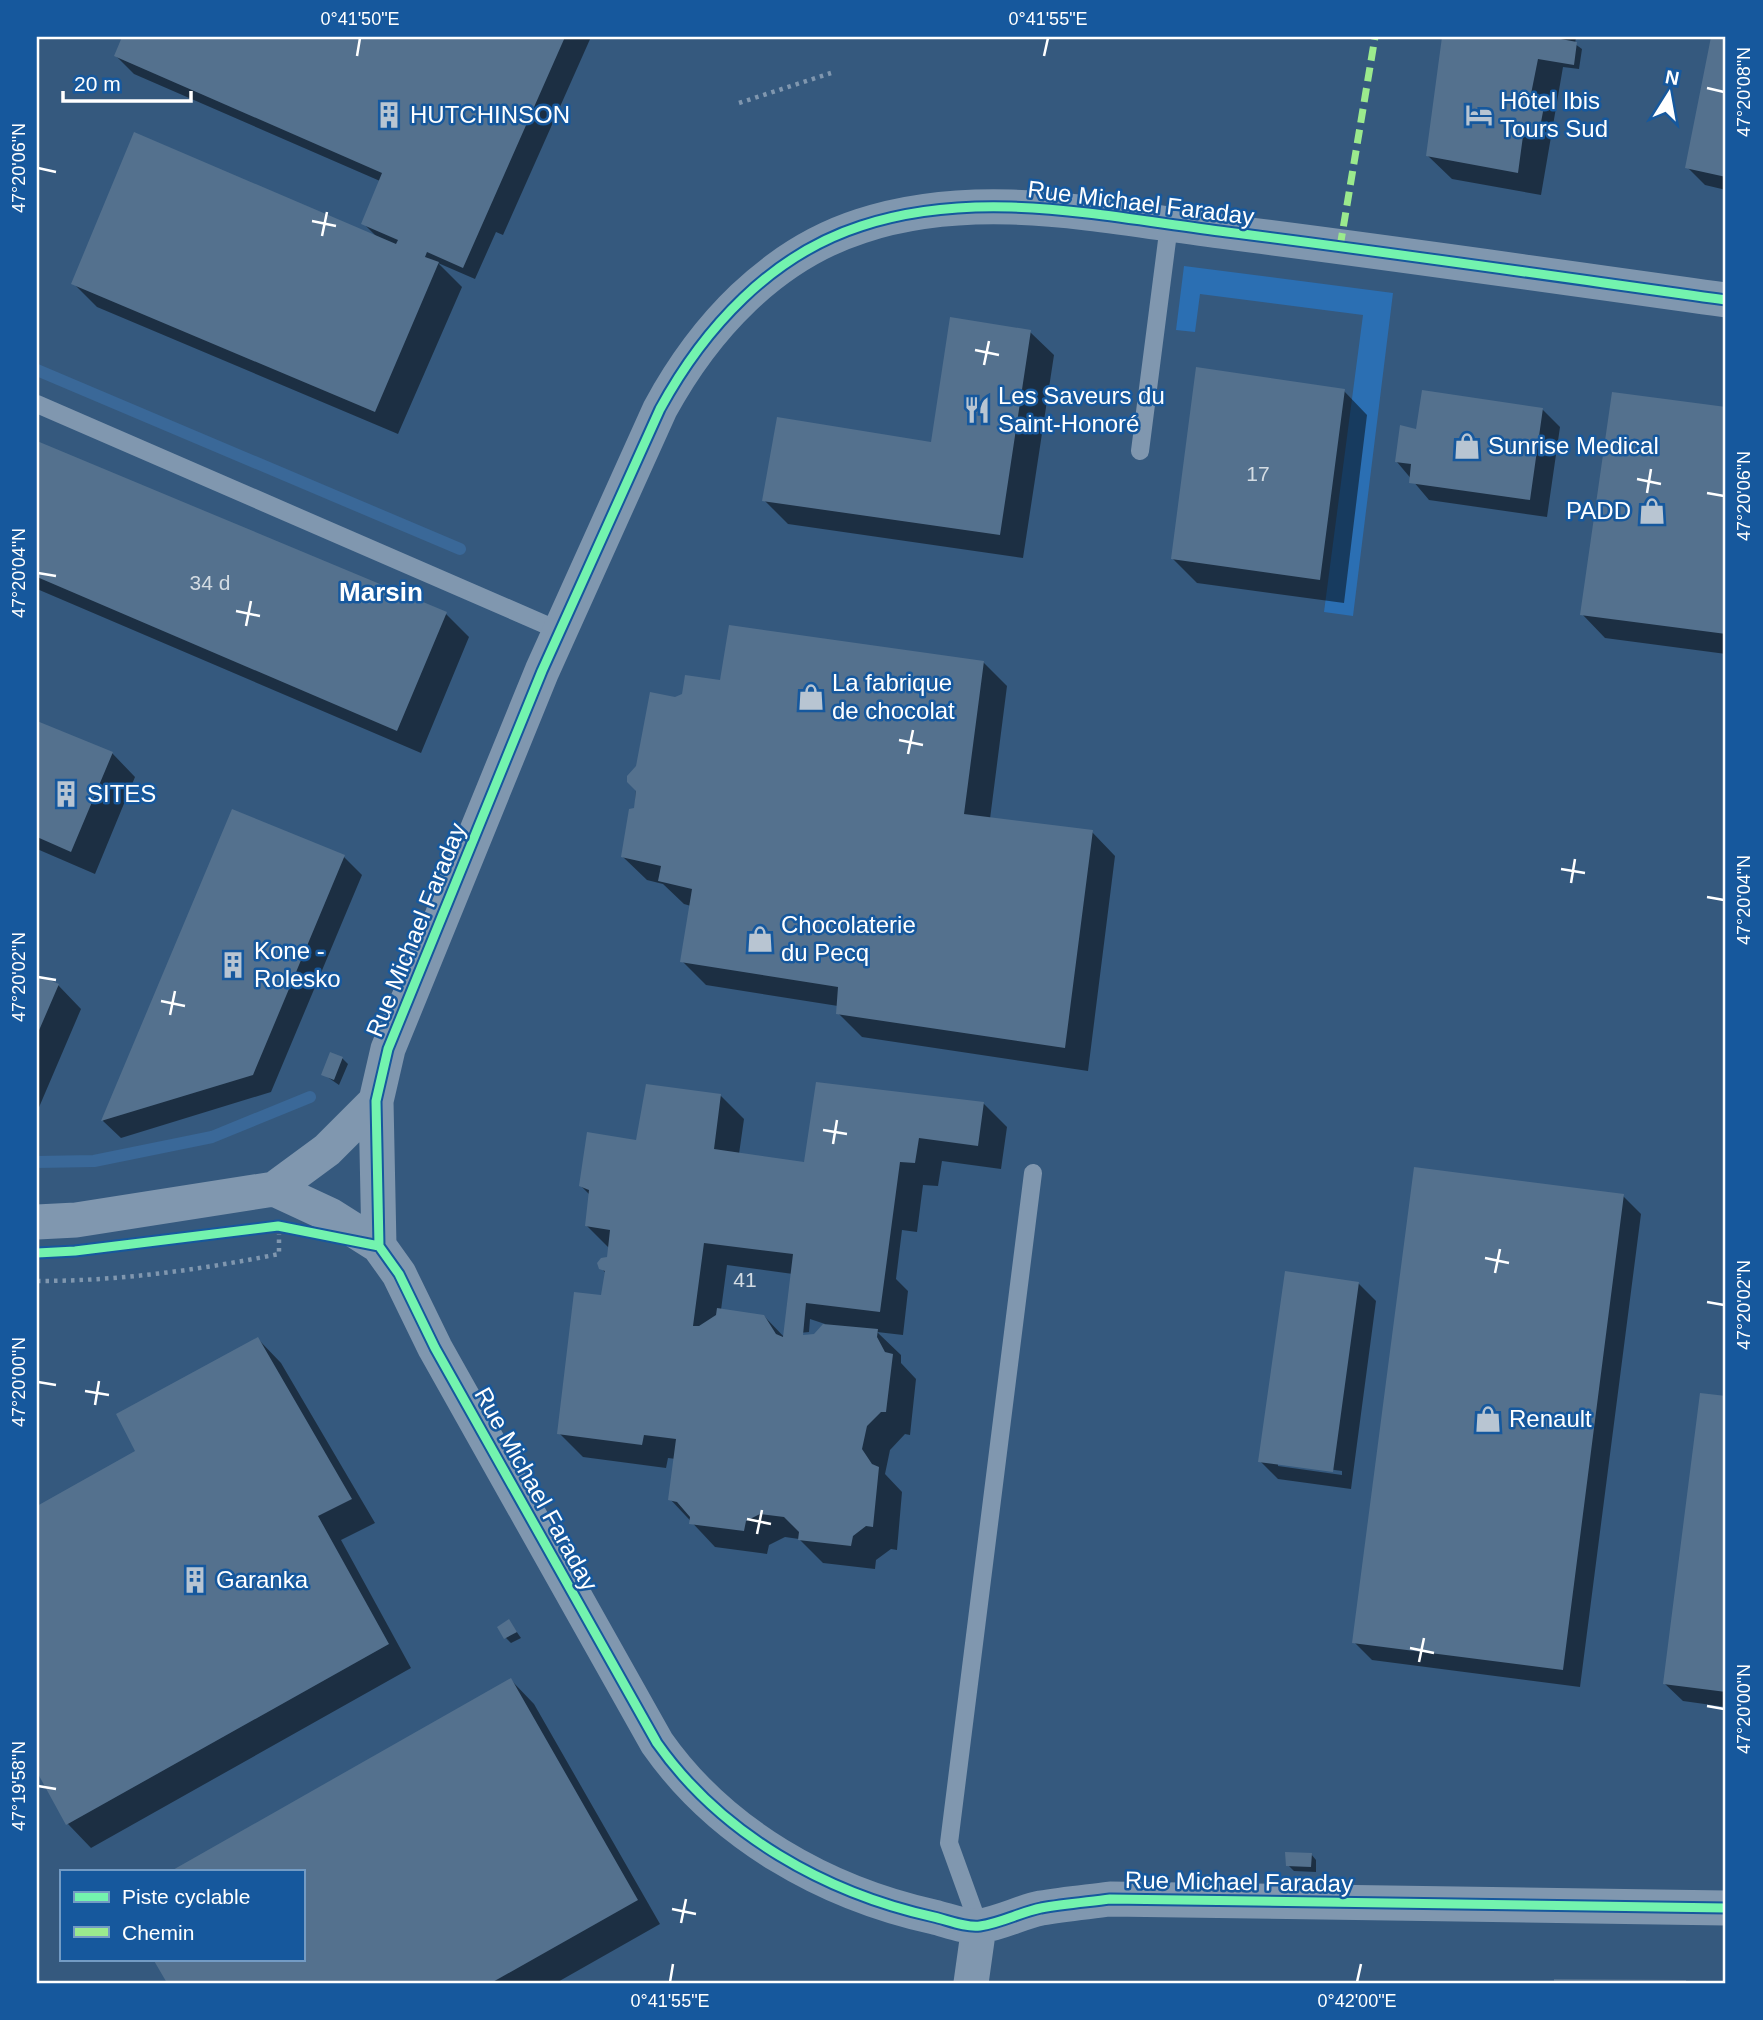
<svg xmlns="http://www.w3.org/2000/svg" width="1763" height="2020" viewBox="0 0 1763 2020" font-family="Helvetica,sans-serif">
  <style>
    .green { fill: #2b6fb3 }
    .shadow { fill: #0007; fill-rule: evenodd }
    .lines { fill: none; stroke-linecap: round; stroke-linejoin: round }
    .stream { stroke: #3a6898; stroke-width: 12 }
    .building { fill: #54718e; fill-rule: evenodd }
    .path { stroke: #8097af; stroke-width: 4.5; stroke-dasharray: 3.5 5; stroke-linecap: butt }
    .lane { stroke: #8097af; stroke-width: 18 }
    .street { stroke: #8097af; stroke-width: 35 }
    .quiet { stroke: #9bea8d; stroke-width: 7; stroke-dasharray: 14 7; stroke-linecap: butt }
    .cycleway-casing { stroke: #16589d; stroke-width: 13 }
    .cycleway { stroke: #73f3ae; stroke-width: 9 }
    .ticks { fill: none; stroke: #fff; stroke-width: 2.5 }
    .labels { text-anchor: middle; stroke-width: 5; stroke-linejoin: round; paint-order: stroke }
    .number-label { font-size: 21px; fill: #d4dce3 }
    .poi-label { font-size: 24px; fill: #fff; stroke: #16589d; text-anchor: start }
    .street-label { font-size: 24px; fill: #fff; stroke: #16589d }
    .neighbourhood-label { font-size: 26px; font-weight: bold; fill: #fff; stroke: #16589d }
    .neatline { fill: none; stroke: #fff; stroke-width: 2.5 }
    .ticks-label { font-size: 18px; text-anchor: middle; fill: #fff }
  </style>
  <rect width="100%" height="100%" fill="#35597e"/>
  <path class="green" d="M1184 266 1393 293 1353 616 1324 612 1363 315 1200 294 1195 332 1176 330Z"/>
  <path class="shadow" d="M124 37H591L503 235 496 232 475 279 438 263 462 287 398 434 97 307 73 283 377 237 363 223 380 181 134 74 116 56Z
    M1444 37H1576L1575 44 1582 49 1579 69 1563 67 1541 195 1452 179 1428 156Z
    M1712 37H1726V190L1705 185 1687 167Z
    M1030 332 1054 355 1023 558 788 524 764 500 933 444Z
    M1344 391 1367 415 1344 603 1197 583 1173 559Z
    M1613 394 1726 409V654L1605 638 1582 614Z
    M1542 409 1560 427 1547 517 1429 500 1397 462 1417 431Z
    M37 443 446 614 469 637 421 753 37 589Z
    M983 662 1007 686 990 819 1092 832 1115 856 1088 1071 862 1037 838 1013V1006L706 985 682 961 691 906 684 904 663 884 647 880 623 857 635 810 637 767 675 698 721 682Z
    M37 723 112 753 135 777 95 874 37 849Z
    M233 811 344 857 362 875 271 1092 121 1138 103 1121Z
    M37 976 58 985 81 1009 37 1112Z
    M342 1058 348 1064 339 1085 323 1074Z
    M720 1095 744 1119 739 1154 806 1164 983 1103 1007 1127 1001 1169 942 1161 938 1186 923 1185 917 1232 902 1230 896 1279 908 1291 903 1335 877 1332 901 1355V1363L916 1379 910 1435 905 1434 890 1450 885 1474 902 1492 897 1550 891 1549 876 1560 875 1569 823 1563 799 1539 785 1537 769 1545 767 1554 715 1547 670 1499 676 1459 668 1458 666 1468 583 1457 559 1433 603 1297 606 1273 601 1268 609 1259 610 1249 586 1225 590 1195 581 1186 638 1142ZM727 1265 793 1274 785 1338 764 1316 721 1310ZM810 1319 825 1324 814 1335 789 1338V1334L809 1332Z
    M1623 1196 1641 1214 1580 1687 1372 1660 1354 1642Z
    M1358 1283 1376 1301 1351 1489 1278 1479 1260 1461ZM1278 1462 1342 1471V1475L1278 1466Z
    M258 1339 281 1363 375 1523 341 1540 411 1668 91 1848 68 1824 37 1768V1508L137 1452Z
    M1702 1395 1726 1398V1707L1683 1701 1664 1683Z
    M509 1621 521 1638 511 1643 506 1638Z
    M511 1680 534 1704 660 1924 556 1983H168L155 1959H303V1871H174Z
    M1311 1854 1316 1860V1872L1294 1871 1288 1865Z
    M1555 1981 1685 1982 1686 1983H1555Z"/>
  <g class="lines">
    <path class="stream" d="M37 370 460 549
      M37 1162 94 1161 212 1137 310 1097"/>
  </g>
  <path class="building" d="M122 37H565L463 268 427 252 425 257 439 262 375 412 71 284 134 132 396 244 398 240 361 224 382 173 114 56Z
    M1442 37H1550L1577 42 1574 65 1538 59 1531 94 1546 96 1538 138 1523 136 1518 173 1426 156Z
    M1711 37H1726V177L1685 168Z
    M950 317 1031 330 1000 535 762 501 777 417 931 442Z
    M1196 367 1345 389 1320 580 1171 559Z
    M1422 390 1543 408 1530 500 1409 483 1411 464 1395 462 1400 425 1416 429Z
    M1612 392 1726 407V634L1580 615Z
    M37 441 447 612 397 731 37 577Z
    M729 625 984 661 964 814 1093 830 1065 1048 836 1014 838 987 680 962 692 889 658 881 661 866 621 857 629 809 634 808 636 791 627 782V776L636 766 650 692 675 697 682 694 685 675 720 680Z
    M37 721 113 752 71 852 37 837Z
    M232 809 345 855 253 1075 101 1121Z
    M37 975 59 984 37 1035Z
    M330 1052 343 1057 334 1080 321 1075Z
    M816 1082 984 1102 978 1146 919 1138 915 1163 900 1162 880 1312 806 1303 803 1335 814 1334 823 1324 878 1329 877 1337 885 1352 893 1354 886 1412H881L867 1426 862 1449 872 1464 879 1467 873 1527 866 1526 853 1536 851 1546 798 1540 799 1532 784 1517 760 1514 746 1521 744 1531 689 1524 690 1517 677 1502 668 1500 676 1439 644 1435 642 1445 557 1434 574 1292 601 1295 605 1271 599 1269 597 1263 601 1258 607 1257 610 1230 585 1226 589 1190 579 1186 587 1132 636 1140 646 1084 721 1094 714 1149 804 1162ZM704 1243 793 1254 783 1337 776 1334 764 1315 717 1308 716 1315 699 1326H693Z
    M1414 1167 1624 1194 1563 1670 1352 1643Z
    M1285 1271 1359 1282 1333 1472 1258 1462Z
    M258 1337 352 1499 318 1516 389 1644 66 1825 37 1772V1506L135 1451 116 1414Z
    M1700 1393 1726 1396V1692L1663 1684Z
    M509 1619 517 1632 504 1639 497 1627Z
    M511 1678 638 1900 491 1983H167L153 1959H303V1871H171Z
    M1285 1852 1312 1853 1311 1867 1286 1866Z
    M1554 1979 1686 1980V1983H1554Z"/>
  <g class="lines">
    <path class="path" d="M739 103 831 73
      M37 1281C119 1281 199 1270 279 1254V1234"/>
    <path class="lane" d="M37 404 560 631
      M1140 451 1169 225
      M979 1926 949 1843 1033 1173"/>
    <path class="street" d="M1726 300C1560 277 1394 253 1227 232 1106 217 980 187 861 226 771 255 704 328 660 409L542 671 388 1049 376 1101 379 1246 399 1274 435 1348 657 1743C721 1834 825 1893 934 1917 947 1920 966 1928 980 1926 1001 1923 1021 1912 1041 1908 1064 1904 1087 1902 1110 1899L1726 1908
      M274 1189 330 1215 379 1246
      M37 1222 76 1220 274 1189 327 1150 376 1101
      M971 1983 979 1926"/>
    <path class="quiet" d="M1340 247 1375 37"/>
    <defs>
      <path id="cycleway" d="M1726 300C1560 277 1394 253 1227 232 1106 217 980 187 861 226 771 255 704 328 660 409L542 671 388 1049 376 1101 379 1246 399 1274 435 1348 657 1743C721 1834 825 1893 934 1917 947 1920 966 1928 980 1926 1001 1923 1021 1912 1041 1908 1064 1904 1087 1902 1110 1899L1726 1908
        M37 1253 75 1251 278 1226 379 1246"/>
    </defs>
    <use href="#cycleway" class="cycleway-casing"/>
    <use href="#cycleway" class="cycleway"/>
  </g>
  <path class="ticks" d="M357 56 360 38M1044 56 1048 38M1707 88 1724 92M38 168 56 172M312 221 336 226M322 236 327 212M975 350 999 355M984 365 989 341M1637 479 1661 484M1647 493 1651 469M1707 493 1724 496M38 573 56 576M236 611 260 616M246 626 251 601M899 740 923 745M908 754 913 730M1561 869 1585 873M1571 883 1575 859M1707 897 1724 900M38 977 56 980M161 1001 185 1006M170 1015 175 991M823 1130 847 1134M833 1144 837 1120M1485 1258 1509 1263M1495 1273 1500 1249M1707 1302 1724 1305M38 1382 56 1385M85 1391 109 1395M95 1405 99 1381M747 1519 771 1524M757 1534 762 1510M1410 1648 1434 1653M1419 1662 1424 1638M1707 1706 1724 1709M38 1786 56 1789M672 1909 696 1914M681 1923 686 1899M670 1982 673 1964M1357 1982 1361 1964"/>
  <defs>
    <symbol id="building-bare" viewBox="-9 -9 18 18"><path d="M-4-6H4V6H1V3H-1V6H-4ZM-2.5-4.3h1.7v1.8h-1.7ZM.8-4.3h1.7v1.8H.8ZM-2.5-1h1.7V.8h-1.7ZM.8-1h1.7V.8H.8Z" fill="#b8c5d2" stroke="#16589d" stroke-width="2.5" paint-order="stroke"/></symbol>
    <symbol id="hotel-bare" viewBox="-9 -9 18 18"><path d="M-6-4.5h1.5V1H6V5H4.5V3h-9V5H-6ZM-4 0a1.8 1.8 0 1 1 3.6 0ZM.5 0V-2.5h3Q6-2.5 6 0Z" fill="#b8c5d2" stroke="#16589d" stroke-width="2.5" paint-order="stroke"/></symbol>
    <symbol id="restaurant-bare" viewBox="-9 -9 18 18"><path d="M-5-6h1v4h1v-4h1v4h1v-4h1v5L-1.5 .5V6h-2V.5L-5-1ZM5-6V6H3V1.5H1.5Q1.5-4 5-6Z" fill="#b8c5d2" stroke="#16589d" stroke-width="2.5" paint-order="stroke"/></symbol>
    <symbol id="shop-bare" viewBox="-9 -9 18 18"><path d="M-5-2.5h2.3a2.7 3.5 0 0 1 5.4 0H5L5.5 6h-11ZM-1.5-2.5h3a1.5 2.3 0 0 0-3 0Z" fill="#b8c5d2" stroke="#16589d" stroke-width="2.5" paint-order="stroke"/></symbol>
  </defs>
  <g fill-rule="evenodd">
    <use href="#building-bare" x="370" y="96" width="38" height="38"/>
    <use href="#hotel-bare" x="1460" y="96" width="38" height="38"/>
    <use href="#restaurant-bare" x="958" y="391" width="38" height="38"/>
    <use href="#shop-bare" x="1448" y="427" width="38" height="38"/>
    <use href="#shop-bare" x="1633" y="492" width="38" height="38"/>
    <use href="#shop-bare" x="792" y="678" width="38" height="38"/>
    <use href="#building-bare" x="47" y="775" width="38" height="38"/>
    <use href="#shop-bare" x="741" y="920" width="38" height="38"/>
    <use href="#building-bare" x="214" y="946" width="38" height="38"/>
    <use href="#shop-bare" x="1469" y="1400" width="38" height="38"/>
    <use href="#building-bare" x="176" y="1561" width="38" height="38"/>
  </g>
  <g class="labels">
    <g class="number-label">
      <text x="1258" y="481">17</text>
      <text x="210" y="590">34 d</text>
      <text x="745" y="1287">41</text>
    </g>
    <g class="poi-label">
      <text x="1500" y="109">Hôtel Ibis<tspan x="1500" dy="28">Tours Sud</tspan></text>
      <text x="410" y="123">HUTCHINSON</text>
      <text x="998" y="404">Les Saveurs du<tspan x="998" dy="28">Saint-Honoré</tspan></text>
      <text x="1488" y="454">Sunrise Medical</text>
      <text x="1631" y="519" text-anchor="end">PADD</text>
      <text x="832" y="691">La fabrique<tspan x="832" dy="28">de chocolat</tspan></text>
      <text x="87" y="802">SITES</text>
      <text x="781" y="933">Chocolaterie<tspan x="781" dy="28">du Pecq</tspan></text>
      <text x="254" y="959">Kone -<tspan x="254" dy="28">Rolesko</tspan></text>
      <text x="1509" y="1427">Renault</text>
      <text x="216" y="1588">Garanka</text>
    </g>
    <g class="street-label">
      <text transform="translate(1141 203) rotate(7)" y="8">Rue Michael Faraday</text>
      <text transform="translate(416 930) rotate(-68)" y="8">Rue Michael Faraday</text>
      <text transform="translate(536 1489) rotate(61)" y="8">Rue Michael Faraday</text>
      <text transform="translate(1239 1882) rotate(1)" y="8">Rue Michael Faraday</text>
    </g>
    <g class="neighbourhood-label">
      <text x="381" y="601">Marsin</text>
    </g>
  </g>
  <rect width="1763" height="2020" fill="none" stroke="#16589d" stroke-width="77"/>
  <rect x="60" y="1870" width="245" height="91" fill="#16589d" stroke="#739bc4" stroke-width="2"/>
  <rect x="74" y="1892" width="35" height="10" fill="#73f3ae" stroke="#739bc4" stroke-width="2"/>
  <text x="122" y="1904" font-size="21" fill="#ffffff">Piste cyclable</text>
  <rect x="74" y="1927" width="35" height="10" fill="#9bea8d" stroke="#739bc4" stroke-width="2"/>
  <text x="122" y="1940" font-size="21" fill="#ffffff">Chemin</text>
  <g transform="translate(1669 94) rotate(11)" stroke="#16589d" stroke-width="5" paint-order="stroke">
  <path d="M0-5L12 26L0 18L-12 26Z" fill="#ffffff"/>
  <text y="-10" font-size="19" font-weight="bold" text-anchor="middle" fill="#ffffff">N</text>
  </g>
  <path d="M63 91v10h128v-10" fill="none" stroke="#ffffff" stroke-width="3.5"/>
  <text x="74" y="91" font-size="21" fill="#ffffff" stroke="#16589d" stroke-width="5" paint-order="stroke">20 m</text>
  <rect x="38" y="38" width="1686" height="1944" class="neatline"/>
  <g class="ticks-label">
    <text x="360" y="25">0°41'50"E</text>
    <text x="1048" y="25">0°41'55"E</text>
    <text transform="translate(1744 92) rotate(-90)" y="6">47°20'08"N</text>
    <text transform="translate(19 168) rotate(-90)" y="6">47°20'06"N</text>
    <text transform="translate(1744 496) rotate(-90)" y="6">47°20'06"N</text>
    <text transform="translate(19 573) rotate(-90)" y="6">47°20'04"N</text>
    <text transform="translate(1744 900) rotate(-90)" y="6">47°20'04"N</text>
    <text transform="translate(19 977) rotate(-90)" y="6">47°20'02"N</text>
    <text transform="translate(1744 1305) rotate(-90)" y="6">47°20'02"N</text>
    <text transform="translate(19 1382) rotate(-90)" y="6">47°20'00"N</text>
    <text transform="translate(1744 1709) rotate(-90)" y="6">47°20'00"N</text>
    <text transform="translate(19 1786) rotate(-90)" y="6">47°19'58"N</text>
    <text x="670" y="2007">0°41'55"E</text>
    <text x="1357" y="2007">0°42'00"E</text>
  </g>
</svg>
